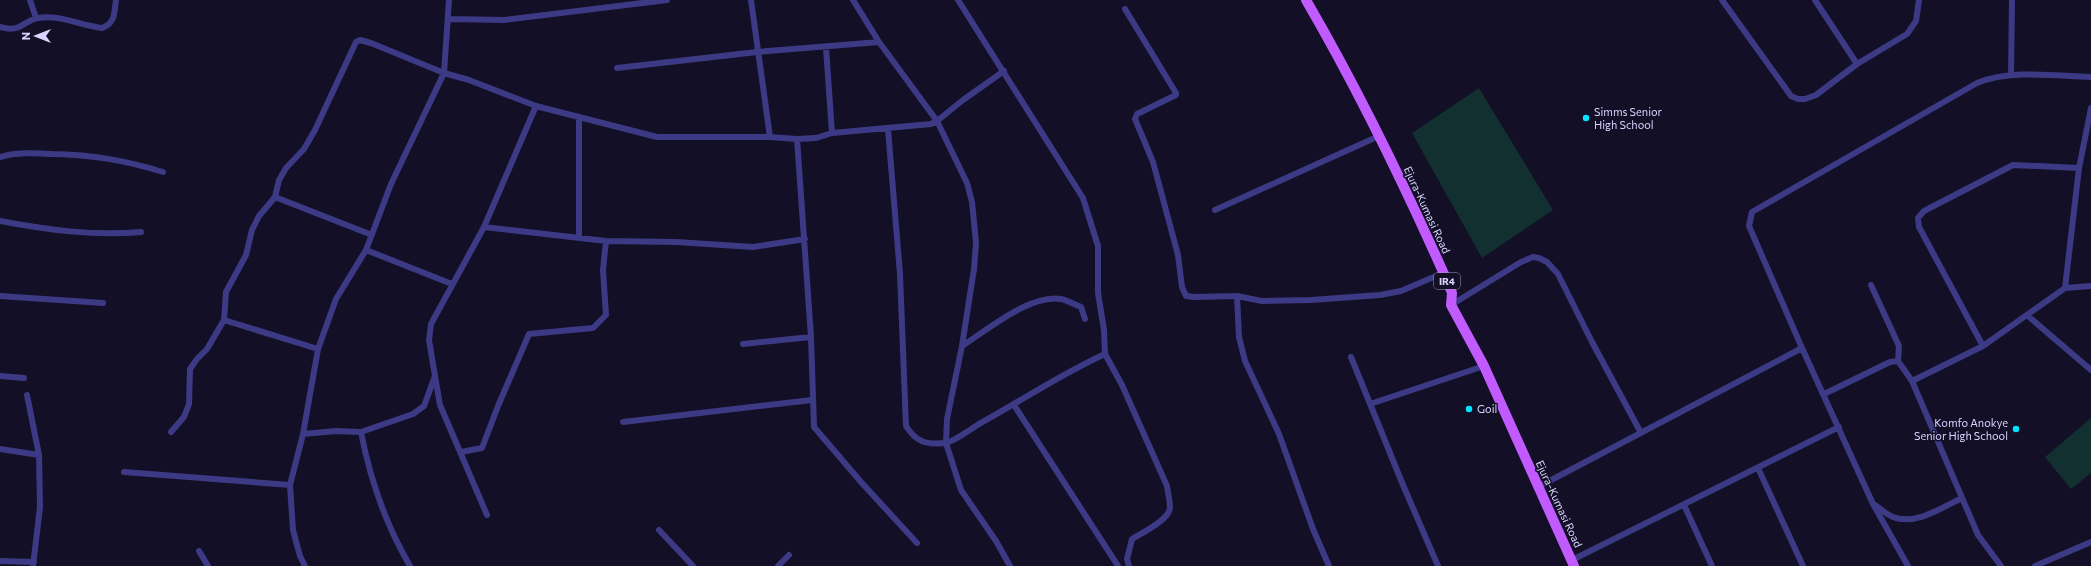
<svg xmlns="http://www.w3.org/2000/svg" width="2091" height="566" viewBox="0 0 2091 566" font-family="Commissioner,sans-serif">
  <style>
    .green { fill: #12302f }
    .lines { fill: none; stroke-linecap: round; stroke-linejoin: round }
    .minor { stroke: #3d3a85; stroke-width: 6 }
    .primary { stroke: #c25bff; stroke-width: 10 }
    .poi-dot { fill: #00e5ff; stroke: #130f26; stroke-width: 1.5 }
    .labels { text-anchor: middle; stroke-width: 3; stroke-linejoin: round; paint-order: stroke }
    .shield { fill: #130f26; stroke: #9e99be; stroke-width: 1 }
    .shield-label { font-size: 10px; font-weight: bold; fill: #d9d4ff }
    .poi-label { font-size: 11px; fill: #d9d4ff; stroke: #130f26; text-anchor: start }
    .street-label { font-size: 11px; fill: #d9d4ff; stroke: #130f26 }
  </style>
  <rect width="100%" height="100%" fill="#130f26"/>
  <path class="green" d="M1479 88 1553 210 1482 258 1412 133Z
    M2091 418V473L2071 489 2045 457Z"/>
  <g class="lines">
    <path class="minor" d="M30 0 36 18
      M751 0 770 137
      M853 0 879 42 937 121 967 183 972 202 976 243 974 269 962 346 947 419 946 443 961 490 996 541 1010 566
      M1722 0 1791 96 1798 99H1805L1816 95 1857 64 1907 34 1916 21 1919 0
      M1815 0 1857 64
      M1125 9 1176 93V95L1137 114 1135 119 1153 162 1178 255 1182 287 1186 296 1194 297 1237 296 1262 301 1311 300 1380 295 1401 291 1443 273
      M448 19 504 20 667 0
      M0 27C22 33 22 21 38 18 59 14 82 26 102 28 116 23 114 12 116 0
      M826 48 832 133
      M617 68 757 52 879 42
      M2011 75 2012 0
      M579 118V238
      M888 129 900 274 906 426C916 442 926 445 945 443 953 442 971 429 979 424 1021 401 1061 374 1105 354L1104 330 1098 293V246L1083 198 958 0
      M797 139 811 337 814 427 861 482 917 543
      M0 157C17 152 34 153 52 154 93 155 124 160 163 172
      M275 197 372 235
      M1215 210 1379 136
      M0 221C47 230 93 236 141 232
      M484 227 606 241 676 242 753 247 805 239
      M366 250 452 284
      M1871 285 1899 346 1898 361
      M2065 288 2079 168 2091 108
      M0 296 103 303
      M1237 296 1239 337 1245 361 1279 434 1313 529 1329 566
      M1451 305 1521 262 1533 257 1539 258 1547 262 1558 274 1592 342 1641 433
      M2028 316 2091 370
      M224 320 318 349
      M743 344 811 337
      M962 346C987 330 1030 294 1061 299 1067 300 1075 305 1081 307L1085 319
      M1983 346 1919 227 1918 218 1924 211 2013 165 2079 168
      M1105 354 1122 385 1167 486C1168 493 1170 501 1170 508 1169 520 1142 533 1132 539L1127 559 1129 566
      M1351 357 1403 485 1438 566
      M0 376 24 378
      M435 376 440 405 487 515
      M1912 381 1978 535 2001 566
      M1824 394 1890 362 1898 361 1912 381 1983 346 2065 288 2091 286
      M27 395 39 455 40 507 33 566
      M1370 404 1484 366
      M1014 405 1118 566
      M623 422 812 400
      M171 432 184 417 189 404 190 369 197 359 207 349 224 320 226 292 246 255 252 230 259 216 275 197 279 180 286 168 304 149 315 130 356 42 360 40 371 43 444 73 469 80 536 106 657 137H770L797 139 816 138 832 133 931 124 937 121 963 100 1004 71
      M361 432C370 479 386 525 410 566
      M303 434 336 431 361 432 413 414 424 406 435 376 429 340 431 324 484 227 536 106
      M0 449 39 455
      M461 452 482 448 498 406 529 334 593 328 606 315 603 270 606 241
      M1758 468 1803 566
      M124 472 290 485
      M1538 487 1802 348
      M1684 505 1712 566
      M1875 505C1881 509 1887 515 1893 517 1915 526 1943 507 1962 498
      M659 530 693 566
      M199 551 208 566
      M1572 560 1839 427
      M0 561 34 562
      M305 566 300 556 293 530 290 485 303 434 318 349 336 299 366 250 391 184 444 73 449 0
      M778 566 789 555
      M1908 566 1873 504 1802 348 1749 226 1752 212 1977 83C2012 69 2054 76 2091 77
      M2035 566 2091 542"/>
    <path class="primary" d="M1306 0C1359 91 1405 186 1448 283L1452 293 1451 305 1484 366 1574 566"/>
  </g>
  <g class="poi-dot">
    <circle cx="1586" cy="118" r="4"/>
    <circle cx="1469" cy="409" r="4"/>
    <circle cx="2016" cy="429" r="4"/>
  </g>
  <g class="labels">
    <rect class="shield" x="1434" y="273" width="26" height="16" rx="3"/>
    <g class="shield-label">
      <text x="1447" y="285">IR4</text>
    </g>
    <g class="poi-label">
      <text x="1594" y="116">Simms Senior<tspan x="1594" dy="13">High School</tspan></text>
      <text x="1477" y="413">Goil</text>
      <text x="2008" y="427" text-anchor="end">Komfo Anokye<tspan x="2008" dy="13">Senior High School</tspan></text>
    </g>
    <g class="street-label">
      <text transform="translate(1427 210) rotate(65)" y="4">Ejura-Kumasi Road</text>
      <text transform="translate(1559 504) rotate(65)" y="4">Ejura-Kumasi Road</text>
    </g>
  </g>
  <g transform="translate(36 36) rotate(270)" stroke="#130f26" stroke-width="3" paint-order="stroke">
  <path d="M0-3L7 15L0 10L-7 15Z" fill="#d9d4ff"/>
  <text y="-6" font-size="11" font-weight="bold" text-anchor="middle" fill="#d9d4ff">N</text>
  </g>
</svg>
